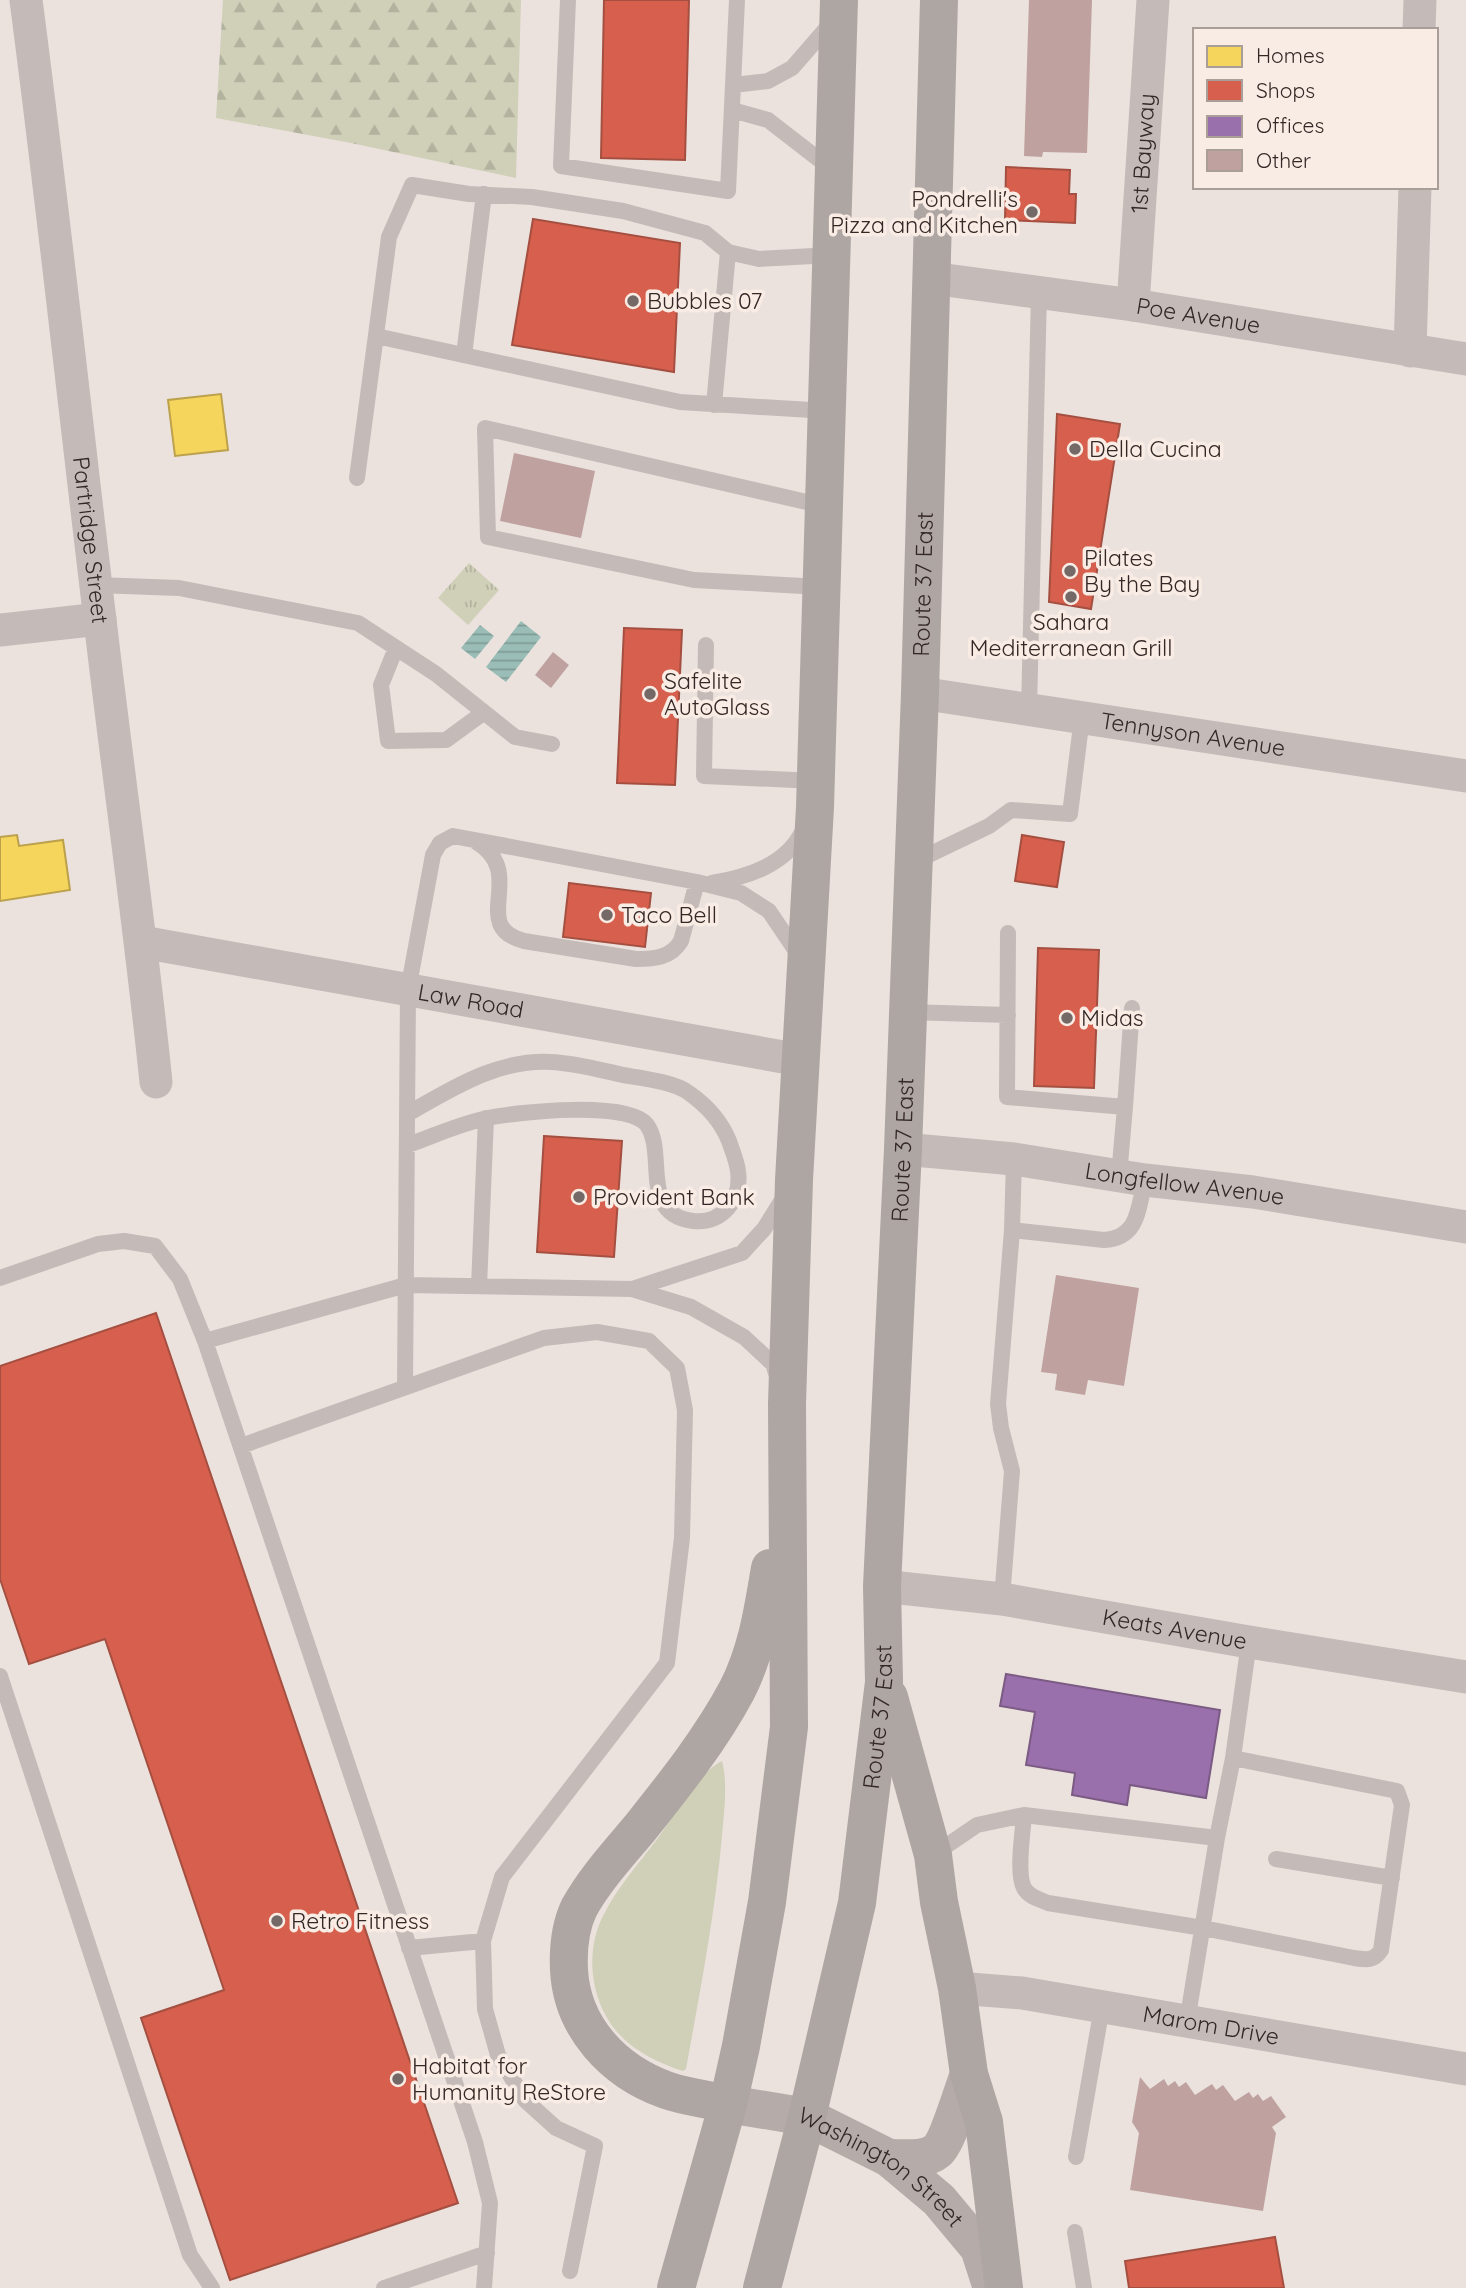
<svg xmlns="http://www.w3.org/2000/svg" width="1466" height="2288" viewBox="0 0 1466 2288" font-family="Quicksand,sans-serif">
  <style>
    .green { fill: #d0cfb8 }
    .forest { fill: url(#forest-firs) }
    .park { fill: url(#park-tufts) }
    .water { fill: url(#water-rules) }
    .homes { fill: #f6d55c; stroke: #bca14c; stroke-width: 2 }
    .shops { fill: #d6604d; stroke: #a54f41; stroke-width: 2 }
    .offices { fill: #9970ab; stroke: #7b5a83; stroke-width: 2 }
    .building { fill: #bfa29f }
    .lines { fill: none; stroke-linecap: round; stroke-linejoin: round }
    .service { stroke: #c4bbb8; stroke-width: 16 }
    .minor { stroke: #c4bbb8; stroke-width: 33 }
    .secondary { stroke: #b5aba8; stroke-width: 38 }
    .trunk { stroke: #aea6a2; stroke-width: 38 }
    .poi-dot { fill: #746966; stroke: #f9ece5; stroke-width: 2.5 }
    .labels { text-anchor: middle; stroke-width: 7; stroke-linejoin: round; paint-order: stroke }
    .street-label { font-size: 23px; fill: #342826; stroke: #f9ece5 }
    .poi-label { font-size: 23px; fill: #342826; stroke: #f9ece5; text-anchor: start }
  </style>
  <defs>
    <pattern id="forest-firs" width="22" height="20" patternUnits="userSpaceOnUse" patternTransform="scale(1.75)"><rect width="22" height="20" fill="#d0cfb8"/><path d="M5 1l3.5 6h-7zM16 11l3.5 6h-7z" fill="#b3b29e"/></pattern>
    <pattern id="park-tufts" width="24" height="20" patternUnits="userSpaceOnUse" patternTransform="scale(1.75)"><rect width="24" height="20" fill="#d0cfb8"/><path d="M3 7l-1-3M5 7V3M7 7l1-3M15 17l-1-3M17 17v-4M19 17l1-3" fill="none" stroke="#b3b29e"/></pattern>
    <pattern id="water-rules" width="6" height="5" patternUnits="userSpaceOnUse" patternTransform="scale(1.75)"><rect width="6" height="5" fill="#9abeb7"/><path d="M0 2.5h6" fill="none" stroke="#7e9a95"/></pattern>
  </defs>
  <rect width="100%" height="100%" fill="#ebe2de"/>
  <path class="green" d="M722 1761C728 1783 724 1813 722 1836 715 1914 700 1992 686 2069L683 2071C661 2064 635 2052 619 2034 590 2002 584 1951 604 1914 618 1886 642 1860 660 1835 676 1813 698 1773 722 1761Z"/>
  <path class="forest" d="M223 0H521L516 178 346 142 216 118Z"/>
  <path class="park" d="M469 563 499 590 468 625 438 598Z"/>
  <path class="water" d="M521 621 541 637 506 682 486 667Z
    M480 625 494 636 475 659 461 648Z"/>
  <path class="homes" d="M221 394 228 450 175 456 168 400Z
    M17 835 19 846 63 840 70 890 0 901V837Z"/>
  <path class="shops" d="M604 0H689L685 160 601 158Z
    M1006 167 1070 170 1069 194H1076L1075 223 1005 220Z
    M533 219 680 243 674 372 512 345Z
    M1057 414 1120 424 1091 609 1049 602Z
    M624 628 682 630 675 785 617 783Z
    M1022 835 1064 842 1057 887 1015 881Z
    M569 883 651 893 645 947 563 937Z
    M1038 948 1099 950 1094 1088 1034 1086Z
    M544 1136 622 1141 614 1257 537 1252Z
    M156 1313 458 2203 230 2280 141 2018 224 1990 105 1639 29 1664 0 1579V1366Z
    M1275 2237 1284 2288H1129L1125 2261Z"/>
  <path class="offices" d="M1006 1674 1220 1710 1206 1798 1130 1785 1127 1805 1072 1795 1075 1773 1026 1765 1035 1712 1000 1706Z"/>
  <path class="building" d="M1029 0H1092L1087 153 1043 152 1042 157 1024 156Z
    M514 453 595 471 581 538 500 521Z
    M553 652 569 665 551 688 535 675Z
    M1056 1275 1139 1288 1124 1386 1088 1380 1085 1395 1055 1390 1057 1374 1041 1372Z
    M1140 2077 1150 2089 1164 2079 1168 2086 1175 2081 1179 2087 1186 2082 1195 2095 1212 2084 1216 2090 1223 2085 1235 2101 1249 2092 1253 2098 1258 2094 1263 2101 1271 2096 1286 2117 1272 2127 1276 2133 1263 2211 1130 2190 1139 2133 1132 2122Z"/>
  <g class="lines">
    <path class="service" d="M568 0 561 166 728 191 737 0
      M733 85 768 81 792 68 832 22
      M732 110 768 120 830 168
      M376 336 680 402 827 411
      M464 355 484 194
      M714 405 728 252
      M357 478 389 237 412 185 469 194 532 197 623 211 705 233 728 252 759 259 832 255
      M96 585 179 588 358 623 436 674 515 737 552 744
      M821 587 694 580 488 537 485 428 824 506
      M706 645 704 776 816 781
      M396 648 381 685 388 741 446 740 483 713
      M1029 709 1039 293
      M475 841C530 873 467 926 524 941L636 959C654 959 671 958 681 941L697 882
      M914 862 989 826 1011 810 1070 814 1082 717
      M712 883C747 877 787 865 803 830
      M1008 933 1007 1097 1125 1107 1132 1008
      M907 1012 1008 1015
      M408 1145C434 1136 461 1123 488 1118 518 1112 629 1100 647 1125 667 1153 639 1215 693 1221 722 1224 742 1200 738 1171 737 1162 732 1150 729 1141 721 1121 706 1105 689 1093 676 1082 641 1078 623 1075 600 1070 575 1063 551 1062 498 1059 453 1088 409 1113
      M1119 1176 1125 1107
      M1012 1230 1104 1240C1139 1238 1138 1208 1145 1180
      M0 1278 98 1244 124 1241 155 1246 180 1279 205 1341 475 2142 490 2203 484 2288
      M479 1286 486 1118
      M632 1289 742 1253 764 1229 784 1197
      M205 1341 406 1285 632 1289 691 1307 744 1337 773 1364 778 1379
      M405 1387 408 990 433 855 440 843 453 836 697 882 741 893 769 911 798 954
      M241 1446 544 1338 597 1332 649 1341 677 1368 685 1410 682 1538 667 1663 502 1877 483 1941 485 2009 498 2055 525 2100 556 2128 595 2146 570 2271
      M1002 1599 1012 1471 1001 1428 998 1404 1012 1230 1014 1159
      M0 1676 190 2255 212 2288
      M1217 1838 1233 1758 1249 1642
      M933 1855 977 1825 1024 1815
      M1276 1859 1392 1878
      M409 1948 483 1941
      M1187 2022 1217 1838 1024 1815C1023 1832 1016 1873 1024 1888 1029 1897 1039 1899 1048 1903L1203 1928 1354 1958C1367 1960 1374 1961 1381 1950L1402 1805 1397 1791 1233 1758
      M1076 2157 1102 2007
      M1075 2232 1084 2288
      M384 2288 487 2253"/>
    <g class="minor">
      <path id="s1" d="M26 0C53 206 75 413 100 620 118 774 140 927 156 1082"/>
      <path d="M1419 30 1420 0"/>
      <path id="s2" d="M931 278 1133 305 1466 359"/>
      <path id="s3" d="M1133 305 1153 0"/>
      <path d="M1410 351 1415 187"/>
      <path d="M0 630 100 619"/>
      <path id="s4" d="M920 693 1466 776"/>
      <path id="s5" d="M142 942 800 1060"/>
      <path id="s6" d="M903 1149 1014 1159 1145 1180 1253 1192 1466 1227"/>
      <path id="s7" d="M882 1586 1002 1599 1249 1642 1466 1677"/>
      <path id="s8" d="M957 1988 1022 1993 1466 2069"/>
    </g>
    <g class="secondary">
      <path id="s9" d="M728 2104 807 2117 889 2158 939 2200 979 2248 992 2288"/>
      <path d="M889 2158C903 2158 925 2161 937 2151 948 2142 963 2089 969 2074"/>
    </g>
    <g class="trunk">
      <path d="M889 1697 933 1855 939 1902 957 1988 969 2074 984 2122 1004 2288"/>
      <path d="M728 2104C707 2099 685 2097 666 2090 613 2071 572 2027 569 1970 568 1949 570 1927 579 1908 595 1879 619 1853 640 1828 675 1784 711 1739 737 1690 757 1651 763 1610 770 1568"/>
      <path d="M676 2288 728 2104 741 2046 767 1902 789 1727 787 1404 794 1180 815 807 839 0"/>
      <path id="s10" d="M762 2288 807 2117 857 1903 884 1682 882 1586 903 1149 920 693 939 0"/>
    </g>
  </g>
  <g class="poi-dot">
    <circle cx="1032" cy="212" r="7"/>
    <circle cx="633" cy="301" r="7"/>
    <circle cx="1075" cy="449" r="7"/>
    <circle cx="1070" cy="571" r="7"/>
    <circle cx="1071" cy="597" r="7"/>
    <circle cx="650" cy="694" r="7"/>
    <circle cx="607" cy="915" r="7"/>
    <circle cx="1067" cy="1018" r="7"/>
    <circle cx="579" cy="1197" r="7"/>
    <circle cx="277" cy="1921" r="7"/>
    <circle cx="398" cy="2079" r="7"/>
  </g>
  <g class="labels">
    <g class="street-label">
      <text dy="8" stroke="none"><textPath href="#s3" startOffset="152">1st Bayway</textPath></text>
      <text dy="8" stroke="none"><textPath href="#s2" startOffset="270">Poe Avenue</textPath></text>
      <text dy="8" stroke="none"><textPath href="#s1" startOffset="544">Partridge Street</textPath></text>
      <text dy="8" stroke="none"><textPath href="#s10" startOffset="1718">Route 37 East</textPath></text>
      <text dy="8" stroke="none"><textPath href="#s4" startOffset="276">Tennyson Avenue</textPath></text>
      <text dy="8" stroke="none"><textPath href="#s5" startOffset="334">Law Road</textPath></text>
      <text dy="8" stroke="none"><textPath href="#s10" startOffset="1152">Route 37 East</textPath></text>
      <text dy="8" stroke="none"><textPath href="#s6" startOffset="284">Longfellow Avenue</textPath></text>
      <text dy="8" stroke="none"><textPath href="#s7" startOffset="296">Keats Avenue</textPath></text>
      <text dy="8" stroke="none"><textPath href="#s10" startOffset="584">Route 37 East</textPath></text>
      <text dy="8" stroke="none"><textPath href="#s8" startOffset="257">Marom Drive</textPath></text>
      <text dy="8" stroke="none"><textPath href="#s9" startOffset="170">Washington Street</textPath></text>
    </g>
    <g class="poi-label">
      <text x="1018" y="207" text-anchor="end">Pondrelli's<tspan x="1018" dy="26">Pizza and Kitchen</tspan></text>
      <text x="647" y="309">Bubbles 07</text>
      <text x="1089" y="457">Della Cucina</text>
      <text x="1084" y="566">Pilates<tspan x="1084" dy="26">By the Bay</tspan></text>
      <text x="1071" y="630" text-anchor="middle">Sahara<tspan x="1071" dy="26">Mediterranean Grill</tspan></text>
      <text x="664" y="689">Safelite<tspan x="664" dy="26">AutoGlass</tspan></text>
      <text x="621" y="923">Taco Bell</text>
      <text x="1081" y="1026">Midas</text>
      <text x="593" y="1205">Provident Bank</text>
      <text x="291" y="1929">Retro Fitness</text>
      <text x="412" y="2074">Habitat for<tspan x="412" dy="26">Humanity ReStore</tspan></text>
    </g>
  </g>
  <rect x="1193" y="28" width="245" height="161" fill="#f9ece5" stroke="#aa9e99" stroke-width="2"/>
  <rect x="1207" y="46" width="35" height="21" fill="#f6d55c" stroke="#aa9e99" stroke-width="2"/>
  <text x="1256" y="63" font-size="21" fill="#342826">Homes</text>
  <rect x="1207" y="80" width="35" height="21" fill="#d6604d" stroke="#aa9e99" stroke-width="2"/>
  <text x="1256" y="98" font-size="21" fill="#342826">Shops</text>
  <rect x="1207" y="116" width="35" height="21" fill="#9970ab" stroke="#aa9e99" stroke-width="2"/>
  <text x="1256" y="133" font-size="21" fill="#342826">Offices</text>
  <rect x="1207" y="150" width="35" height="21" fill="#bfa29f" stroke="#aa9e99" stroke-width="2"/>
  <text x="1256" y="168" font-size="21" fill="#342826">Other</text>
</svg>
